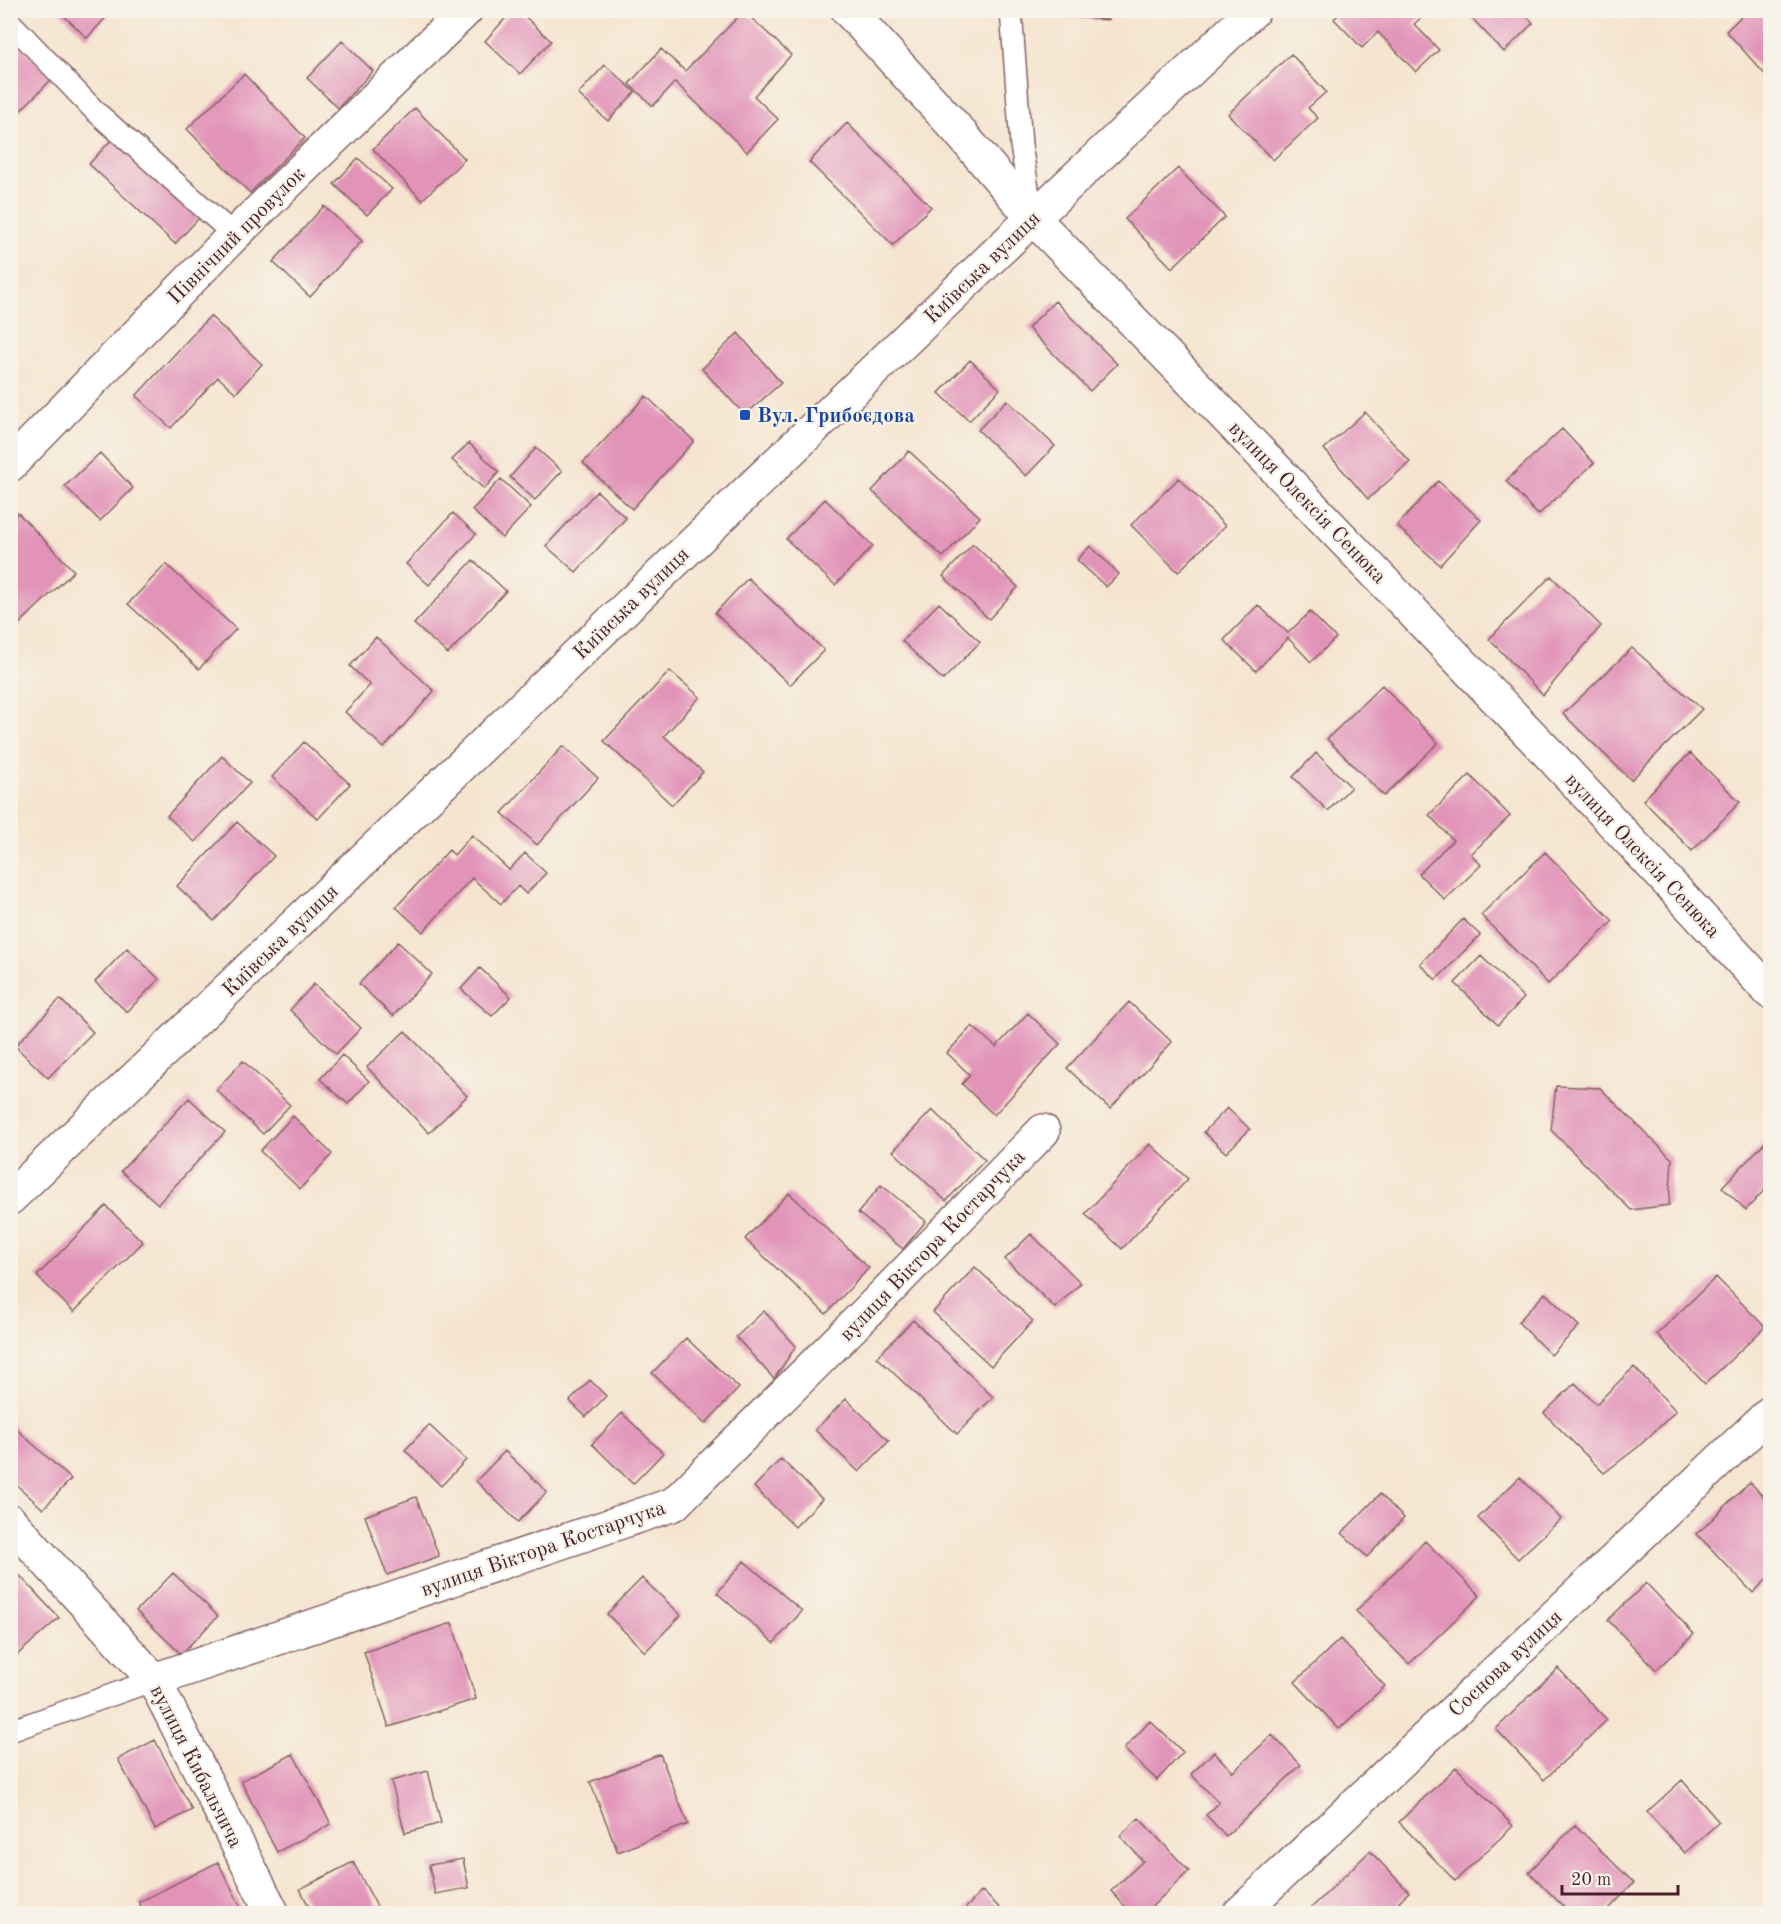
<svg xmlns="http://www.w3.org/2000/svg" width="1781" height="1924" viewBox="0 0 1781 1924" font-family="'Old Standard TT',serif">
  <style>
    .building { fill: #e193b8 }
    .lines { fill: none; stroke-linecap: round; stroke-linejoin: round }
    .lane-casing { stroke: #866465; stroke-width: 24 }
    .street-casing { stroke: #866465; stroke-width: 36 }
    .secondary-casing { stroke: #866465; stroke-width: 36 }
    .lane { stroke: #fff; stroke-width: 21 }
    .street { stroke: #fff; stroke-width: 33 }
    .secondary { stroke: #fff; stroke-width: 33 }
    .transit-dot { fill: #1a4fb4; stroke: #f7f3e8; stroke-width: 2 }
    .labels { text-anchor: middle; stroke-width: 4.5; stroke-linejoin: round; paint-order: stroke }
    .street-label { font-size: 21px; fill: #4a1f2b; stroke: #f7f3e8 }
    .transit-label { font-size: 21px; font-weight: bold; fill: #164399; stroke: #f7f3e8; text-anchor: start }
  </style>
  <rect width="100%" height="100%" fill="#f7f3e8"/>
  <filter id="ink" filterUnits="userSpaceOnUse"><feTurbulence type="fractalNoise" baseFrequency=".0167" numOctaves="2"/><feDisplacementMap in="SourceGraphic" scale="12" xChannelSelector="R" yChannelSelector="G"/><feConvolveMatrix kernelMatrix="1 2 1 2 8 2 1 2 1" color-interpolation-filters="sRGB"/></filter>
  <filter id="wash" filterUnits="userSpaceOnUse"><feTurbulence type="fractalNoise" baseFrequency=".008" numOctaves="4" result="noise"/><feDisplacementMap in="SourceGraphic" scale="24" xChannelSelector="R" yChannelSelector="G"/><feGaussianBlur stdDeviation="1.35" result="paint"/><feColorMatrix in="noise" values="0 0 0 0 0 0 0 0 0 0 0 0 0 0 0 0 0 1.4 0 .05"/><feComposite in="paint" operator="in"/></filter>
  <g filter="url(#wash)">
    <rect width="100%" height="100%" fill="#f5e5d0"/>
    <g id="blocks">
      <path class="building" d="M58 10H113L87 38Z
        M513 10H518L551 41 520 74 485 41Z
        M1048 10H1109L1108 20 1048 15Z
        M1343 10H1414L1421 18 1414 24 1439 50 1416 72 1378 32 1362 48 1334 19Z
        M1464 10H1521L1533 23 1504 52Z
        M1748 10H1770V80L1726 31Z
        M744 11 791 55 754 96 778 119 747 152 675 82 653 106 629 84 661 49 685 71Z
        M10 34 53 78 14 117 10 113Z
        M342 41 373 71 338 108 307 78Z
        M1291 54 1326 92 1308 108 1318 118 1273 160 1228 114Z
        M605 65 635 92 608 121 578 94Z
        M244 74 305 138 250 193 187 129Z
        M415 108 465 159 422 200 373 149Z
        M847 123 931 207 893 245 809 162Z
        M113 138 199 218 175 244 89 164Z
        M358 158 392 189 367 215 334 184Z
        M1178 168 1225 217 1172 268 1125 219Z
        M324 206 362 241 310 297 273 262Z
        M1055 301 1117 364 1090 391 1028 328Z
        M210 316 262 364 236 393 218 377 171 428 136 396Z
        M738 333 781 383 745 415 702 369Z
        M970 360 1000 389 969 421 939 393Z
        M646 396 694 441 632 509 583 463Z
        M1007 400 1055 446 1026 476 978 430Z
        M1365 412 1410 462 1368 499 1324 449Z
        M1562 429 1594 463 1538 515 1506 481Z
        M469 443 499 472 484 489 452 460Z
        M536 448 562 471 535 500 510 477Z
        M909 451 980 517 943 557 872 491Z
        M100 453 133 488 100 521 65 486Z
        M1179 478 1225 526 1178 572 1131 525Z
        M501 479 531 507 502 538 472 510Z
        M1438 481 1481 520 1440 565 1397 526Z
        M597 491 626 518 576 572 546 546Z
        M825 499 873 546 835 585 786 539Z
        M18 513 74 571 10 633V520Z
        M453 513 476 534 429 585 406 564Z
        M973 544 1018 587 989 619 943 576Z
        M1090 546 1119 574 1106 587 1077 560Z
        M473 560 506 591 448 654 414 624Z
        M166 564 236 629 199 669 128 604Z
        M1551 576 1601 626 1543 695 1489 639Z
        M748 578 824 650 790 685 715 613Z
        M939 603 980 642 943 680 902 641Z
        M1258 605 1288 633 1310 612 1336 638 1311 662 1288 638 1256 671 1224 640Z
        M376 637 434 691 384 748 345 712 370 685 350 666Z
        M1632 648 1702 709 1631 780 1563 714Z
        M670 671 700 697 664 736 703 772 672 805 604 741Z
        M1382 685 1438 743 1384 796 1327 739Z
        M304 742 350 784 318 819 272 777Z
        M563 746 598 778 537 845 502 813Z
        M1316 753 1351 787 1328 811 1293 777Z
        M1690 753 1740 802 1692 851 1643 800Z
        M222 756 250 783 195 842 167 816Z
        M1470 775 1510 816 1471 854 1481 865 1445 900 1419 874 1453 840 1429 815Z
        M237 822 274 856 214 921 177 886Z
        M472 835 509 870 525 853 546 873 526 894 518 886 501 904 472 878 423 932 396 907 449 850 454 855Z
        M1545 852 1613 921 1548 984 1481 915Z
        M1463 919 1480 935 1436 980 1420 964Z
        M398 942 432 974 393 1016 359 984Z
        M127 948 159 979 127 1012 95 982Z
        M1481 956 1524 998 1498 1025 1455 983Z
        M480 968 511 997 492 1016 461 989Z
        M314 984 361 1028 336 1054 290 1010Z
        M60 999 93 1032 48 1078 15 1046Z
        M1129 1002 1172 1042 1110 1109 1067 1068Z
        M1028 1013 1060 1044 994 1115 962 1084 970 1075 947 1053 972 1026 996 1047Z
        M405 1031 467 1096 429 1133 367 1067Z
        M342 1055 369 1081 348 1104 320 1079Z
        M243 1061 290 1105 263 1134 216 1090Z
        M1556 1086 1600 1088 1672 1159 1669 1205 1631 1210 1551 1130Z
        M189 1098 225 1132 158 1204 121 1171Z
        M1227 1108 1250 1129 1226 1153 1204 1132Z
        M932 1110 985 1160 946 1201 893 1151Z
        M293 1116 332 1154 300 1189 260 1151Z
        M1770 1137V1184L1746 1210 1722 1187Z
        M1150 1144 1188 1179 1122 1249 1085 1214Z
        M881 1185 926 1221 903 1249 858 1213Z
        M789 1193 869 1268 826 1314 745 1239Z
        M106 1206 143 1242 74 1312 37 1276Z
        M1031 1234 1081 1283 1055 1308 1005 1259Z
        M975 1267 1033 1321 991 1366 933 1312Z
        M1716 1277 1765 1327 1705 1384 1657 1334Z
        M1545 1293 1579 1326 1551 1355 1518 1322Z
        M764 1311 796 1346 774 1379 736 1337Z
        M913 1320 993 1397 957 1434 877 1357Z
        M686 1338 739 1388 705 1424 652 1373Z
        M1634 1367 1676 1411 1638 1447 1604 1473 1544 1413 1575 1383 1596 1404Z
        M590 1380 606 1396 586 1417 570 1401Z
        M846 1399 889 1441 859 1472 815 1430Z
        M622 1413 663 1453 633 1484 592 1444Z
        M10 1423 71 1479 43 1509 10 1479Z
        M429 1425 466 1460 441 1486 405 1450Z
        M505 1451 547 1492 518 1522 476 1481Z
        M781 1459 822 1499 795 1527 754 1487Z
        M1520 1477 1561 1519 1518 1559 1478 1518Z
        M1750 1482 1770 1504V1576L1753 1593 1697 1534Z
        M1380 1494 1404 1518 1367 1557 1342 1533Z
        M416 1497 439 1556 387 1575 365 1516Z
        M1425 1541 1480 1596 1409 1664 1356 1611Z
        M744 1561 802 1611 774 1643 717 1593Z
        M10 1565 59 1618 10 1661Z
        M173 1573 218 1616 181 1654 136 1611Z
        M642 1578 681 1615 645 1652 607 1614Z
        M1646 1583 1694 1634 1656 1670 1608 1620Z
        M452 1623 476 1699 389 1727 364 1652Z
        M1340 1639 1385 1686 1339 1729 1295 1682Z
        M1558 1668 1607 1720 1544 1780 1496 1729Z
        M1150 1721 1183 1752 1157 1780 1124 1749Z
        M1272 1735 1301 1765 1226 1836 1206 1815 1219 1803 1191 1774 1214 1752 1233 1772Z
        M155 1740 192 1810 155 1829 118 1759Z
        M293 1754 331 1824 277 1852 241 1781Z
        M660 1754 688 1824 618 1852 590 1782Z
        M1456 1767 1513 1826 1455 1881 1399 1822Z
        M428 1771 441 1823 405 1833 391 1781Z
        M1682 1780 1719 1822 1685 1853 1647 1812Z
        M1139 1818 1189 1871 1144 1914H1132L1111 1891 1143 1861 1120 1836Z
        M1575 1825 1634 1883 1604 1914H1571L1529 1872Z
        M1370 1851 1409 1892 1399 1901 1411 1914H1305Z
        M463 1859 469 1888 435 1894 429 1865Z
        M218 1862 242 1909 232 1914H145L139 1902Z
        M353 1862 381 1914H313L300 1889Z
        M982 1891 1006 1914H960Z"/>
    </g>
  </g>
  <g filter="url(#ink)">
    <use href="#blocks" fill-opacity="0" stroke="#866465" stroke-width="1.5"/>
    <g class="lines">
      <defs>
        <path id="lane" d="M1011 10 1021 145 1032 214
          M10 22 94 110 234 235
          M10 1731 154 1680"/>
        <path id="street" d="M848 10 956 128 1033 218 1203 393 1552 757 1770 992
          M10 465 234 235 466 10
          M10 1521 154 1680 273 1914
          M154 1680 674 1504 870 1309 1043 1131
          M1239 1914 1770 1413"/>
        <path id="secondary" d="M10 1198 1033 218 1254 10"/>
      </defs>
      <use href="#lane" class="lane-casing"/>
      <use href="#street" class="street-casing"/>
      <use href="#secondary" class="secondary-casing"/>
      <use href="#lane" class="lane"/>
      <use href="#street" class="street"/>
      <use href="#secondary" class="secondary"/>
    </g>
  </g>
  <rect class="transit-dot" x="739" y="409" width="12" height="12" rx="3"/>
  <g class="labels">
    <g class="street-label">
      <text transform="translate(236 235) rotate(-45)" y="7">Північний провулок</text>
      <text transform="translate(982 267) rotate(-44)" y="7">Київська вулиця</text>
      <text transform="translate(1308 502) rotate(46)" y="7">вулиця Олексія Сенюка</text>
      <text transform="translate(631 603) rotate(-44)" y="7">Київська вулиця</text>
      <text transform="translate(1643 855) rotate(47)" y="7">вулиця Олексія Сенюка</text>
      <text transform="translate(280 940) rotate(-44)" y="7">Київська вулиця</text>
      <text transform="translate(932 1245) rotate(-46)" y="7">вулиця Віктора Костарчука</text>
      <text transform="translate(543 1548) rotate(-19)" y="7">вулиця Віктора Костарчука</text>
      <text transform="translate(1505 1663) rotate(-43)" y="7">Соснова вулиця</text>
      <text transform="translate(197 1766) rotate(63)" y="7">вулиця Кибальчича</text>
    </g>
    <g class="transit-label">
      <text x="757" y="422">Вул. Грибоєдова</text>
    </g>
  </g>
  <rect width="1781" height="1924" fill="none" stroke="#f7f3e8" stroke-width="36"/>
  <path d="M1562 1885v9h116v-9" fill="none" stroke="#4a1f2b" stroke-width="3"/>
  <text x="1571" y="1885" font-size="18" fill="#4a1f2b" stroke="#f7f3e8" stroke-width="4.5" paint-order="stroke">20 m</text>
</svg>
